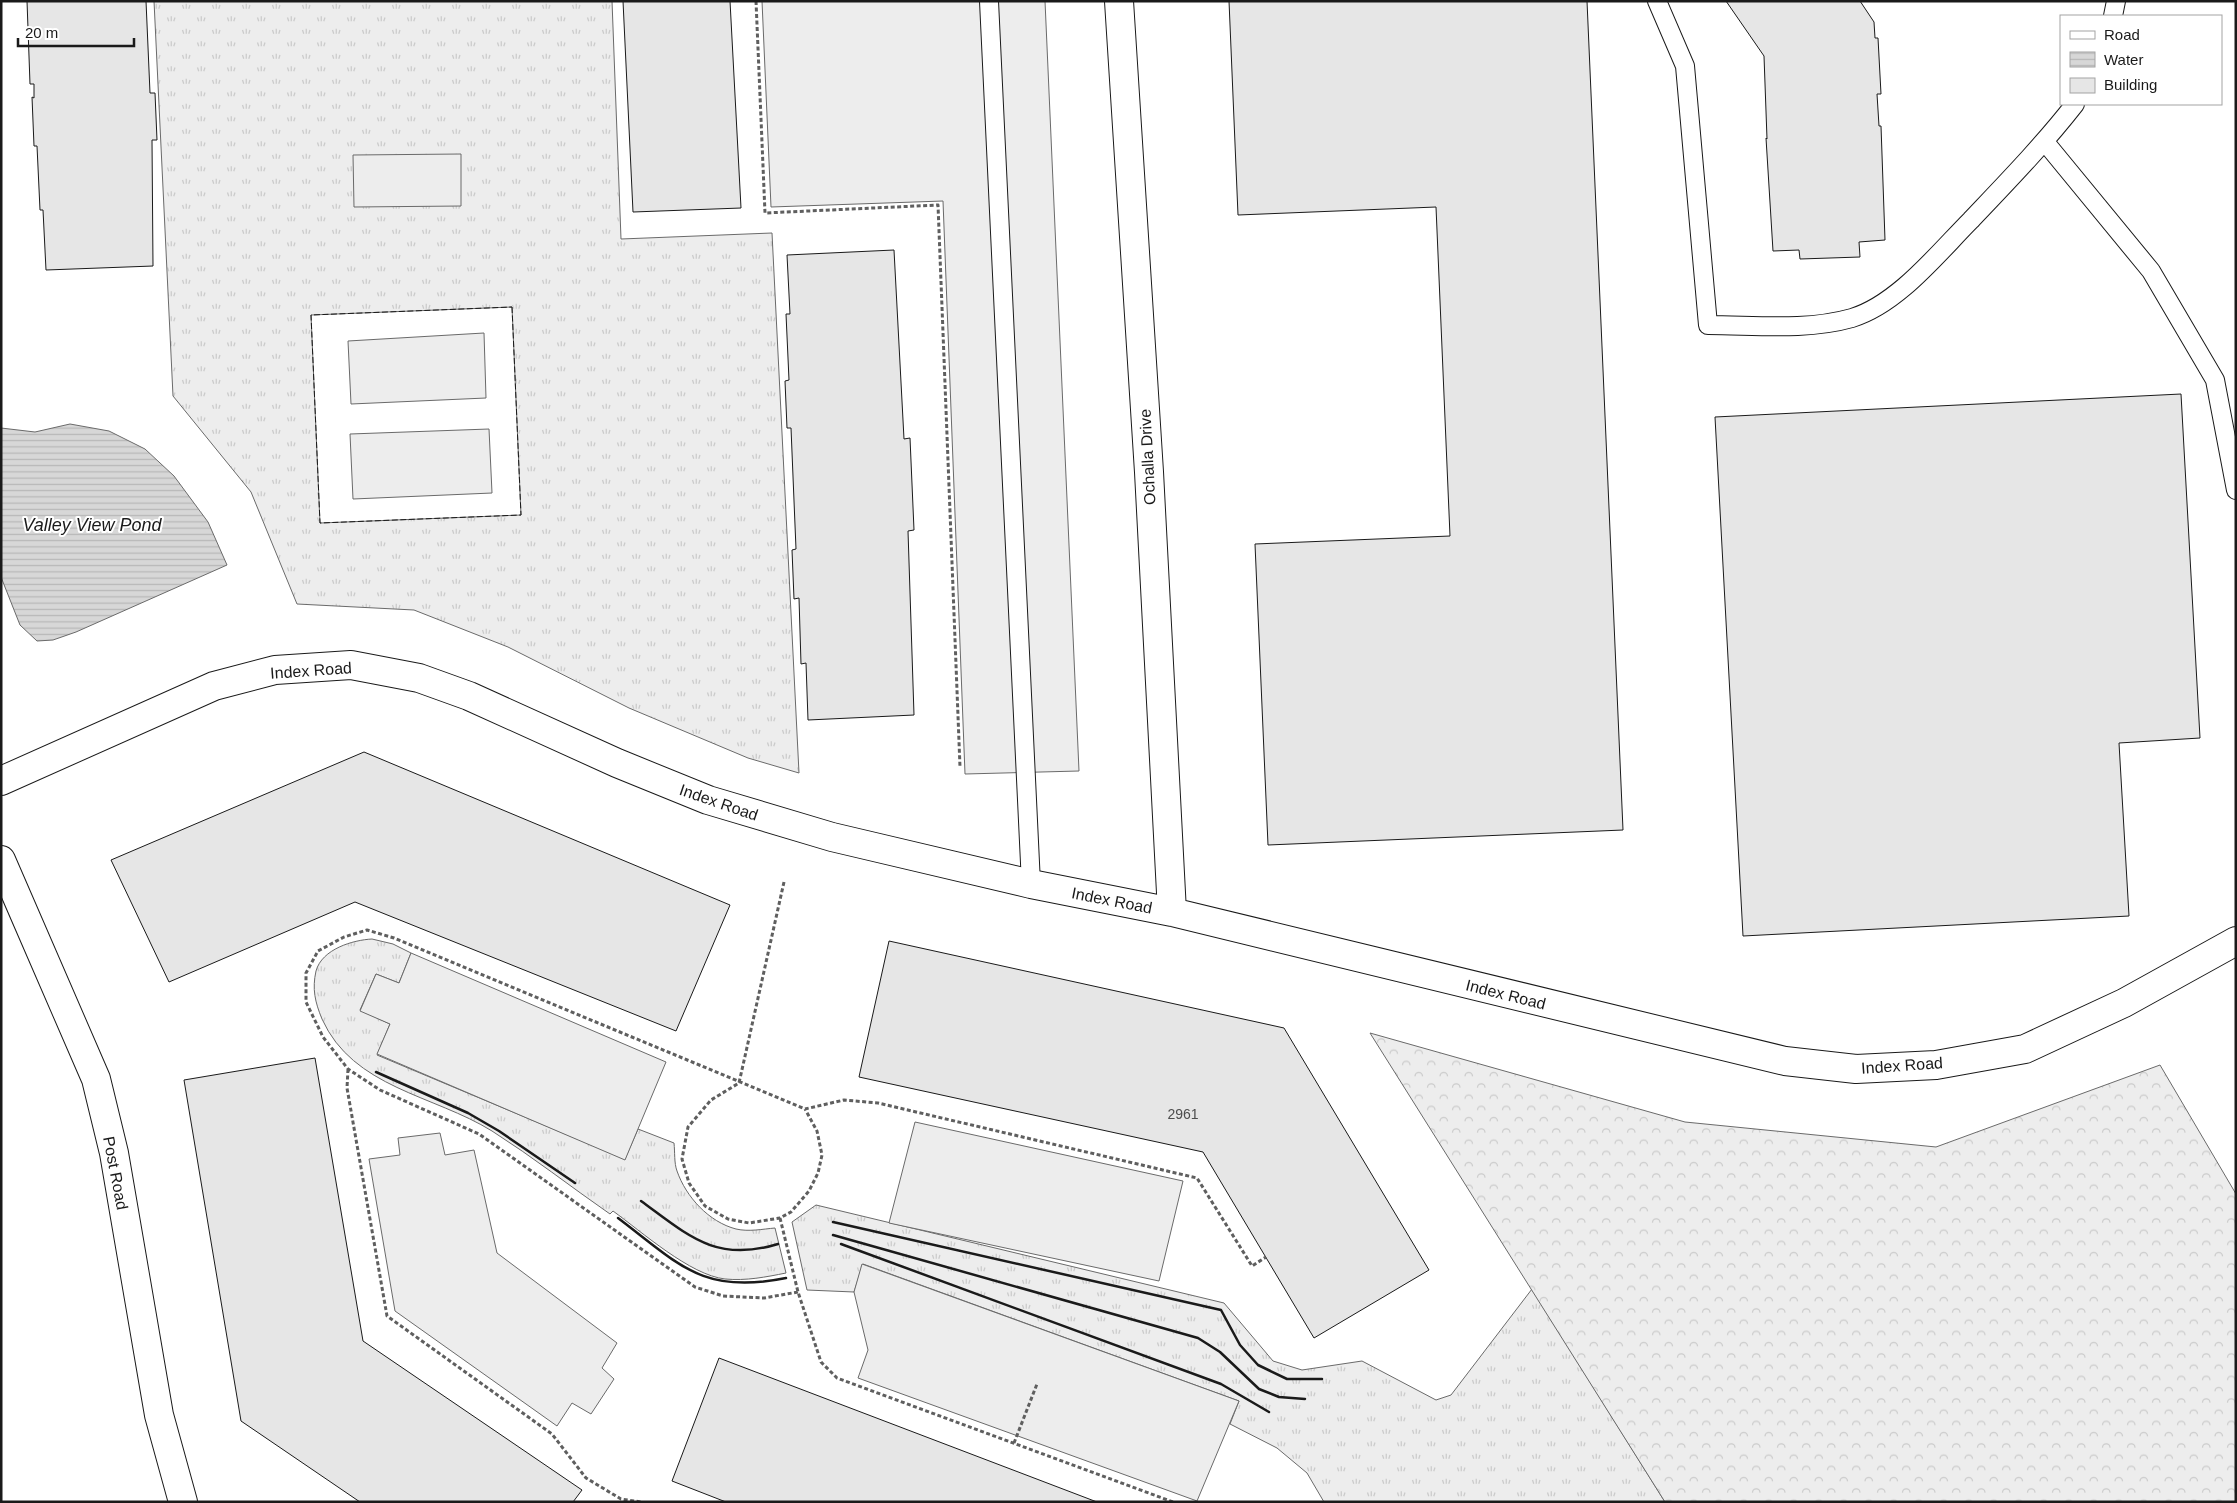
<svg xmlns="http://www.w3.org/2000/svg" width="2237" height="1503" viewBox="0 0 2237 1503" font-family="Arial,sans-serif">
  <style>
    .grass { fill: url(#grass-tufts); stroke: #6a6a6a; fill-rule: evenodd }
    .forest { fill: url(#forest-crowns); stroke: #6a6a6a }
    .built { fill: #ededed; stroke: #6a6a6a }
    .water { fill: url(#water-rules); stroke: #6a6a6a }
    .building { fill: #e6e6e6; stroke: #1a1a1a }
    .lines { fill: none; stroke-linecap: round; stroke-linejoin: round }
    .lane-casing { stroke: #1a1a1a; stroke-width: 20 }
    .street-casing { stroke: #1a1a1a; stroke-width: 30 }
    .secondary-casing { stroke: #1a1a1a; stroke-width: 30 }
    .path { stroke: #5f5f5f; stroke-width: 3; stroke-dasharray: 4 2.5; stroke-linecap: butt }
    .lane { stroke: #fff; stroke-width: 18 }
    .street { stroke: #fff; stroke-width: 28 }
    .secondary { stroke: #fff; stroke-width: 28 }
    .fence { stroke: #1a1a1a; stroke-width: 1; stroke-dasharray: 6 2.5; stroke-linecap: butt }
    .wall { stroke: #1a1a1a; stroke-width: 2.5 }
    .labels { text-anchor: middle; stroke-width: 4; stroke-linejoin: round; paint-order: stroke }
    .number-label { font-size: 14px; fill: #4d4d4d }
    .street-label { font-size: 16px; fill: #1a1a1a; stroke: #fff }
    .water-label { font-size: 18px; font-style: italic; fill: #1a1a1a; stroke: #fff }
  </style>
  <defs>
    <pattern id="grass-tufts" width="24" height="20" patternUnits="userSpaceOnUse" patternTransform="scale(1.25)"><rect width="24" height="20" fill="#ededed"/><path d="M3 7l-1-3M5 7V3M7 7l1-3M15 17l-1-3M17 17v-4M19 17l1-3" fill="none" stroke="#cbcbcb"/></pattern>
    <pattern id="forest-crowns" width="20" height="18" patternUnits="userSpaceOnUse" patternTransform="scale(1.25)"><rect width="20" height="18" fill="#ededed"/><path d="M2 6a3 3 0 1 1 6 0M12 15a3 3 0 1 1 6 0" fill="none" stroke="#cbcbcb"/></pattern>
    <pattern id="water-rules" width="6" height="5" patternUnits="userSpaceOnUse" patternTransform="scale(1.25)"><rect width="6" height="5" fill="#d7d7d7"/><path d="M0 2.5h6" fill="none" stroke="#b8b8b8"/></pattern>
  </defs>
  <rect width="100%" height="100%" fill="#fff"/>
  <path class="grass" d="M154 1H612L621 239 772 233 799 773 748 758 629 708 508 647 414 610 297 604 251 492 173 396ZM512 307 521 515 320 523 311 315Z
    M372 939 393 944 411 953 399 983 376 974 360 1010 390 1024 377 1055 625 1159 638 1129 674 1143C675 1152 674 1163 677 1171 686 1197 709 1222 736 1229 749 1232 763 1229 775 1228L786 1273C766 1277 746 1281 725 1279 690 1275 642 1232 613 1211L610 1214C571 1187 533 1157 492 1131 434 1095 353 1088 322 1019 315 1002 312 989 316 971 322 949 353 940 372 939Z
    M816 1205 1224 1303 1273 1361 1302 1370 1362 1361 1436 1400 1451 1395 1532 1289 1665 1502H1324L1307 1473 1277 1448 1230 1424 1239 1401 863 1264 854 1292 807 1290 792 1222Z"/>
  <path class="forest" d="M1370 1033 1685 1122 1936 1147 2160 1065 2236 1194V1502H1665Z"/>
  <path class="built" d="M762 1H1045L1079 771 965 774 943 201 771 207Z
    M461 154V206L354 207 353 155Z
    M484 333 486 398 351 404 348 341Z
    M489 429 492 493 353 499 350 434Z
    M411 953 666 1062 625 1160 377 1054 390 1024 360 1011 376 974 399 983Z
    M915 1122 1183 1181 1159 1281 889 1223Z
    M440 1133 445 1155 474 1150 497 1253 617 1343 602 1368 614 1379 591 1414 572 1403 557 1426 395 1311 369 1159 400 1155 398 1138Z
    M862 1264 1239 1401 1197 1501 858 1378 868 1350 854 1292Z"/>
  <path class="water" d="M70 424 109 431 145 449 174 476 208 522 227 565 76 632 53 640 37 641 20 625 1 577V428L35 432Z"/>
  <path class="building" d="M27 1H146L150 93H155L157 140H152L153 266 46 270 43 210H40L37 146H34L32 97 34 98V84H30Z
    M623 1H730L741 208 633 212Z
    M1229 1H1587L1623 830 1268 845 1255 544 1450 536 1436 207 1238 215Z
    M1726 1H1860L1874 22 1875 38H1878L1881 94H1877L1879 126H1881L1885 240 1859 242 1860 257 1800 259 1799 250 1773 251 1766 138 1767 139 1764 56Z
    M894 250 904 439 910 438 914 530 908 531 914 715 808 720 806 663 801 664 799 598 794 599 792 550 796 549 791 428H787L785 381 789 380 786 314H790L787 255Z
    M2181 394 2200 738 2119 743 2129 916 1743 936 1715 417Z
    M364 752 730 905 676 1031 355 902 169 982 111 860Z
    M889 941 1284 1028 1429 1270 1314 1338 1203 1152 859 1077Z
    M315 1058 363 1341 582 1490 573 1502H360L241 1421 184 1080Z
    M719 1358 1097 1502H726L672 1481Z"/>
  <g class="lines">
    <defs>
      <path id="lane" d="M989 1 1031 884
        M1657 1 1685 66 1708 325C1755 325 1806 331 1852 318 1898 304 1938 253 1971 220 2007 182 2043 145 2075 104
        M2113 16 2116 1
        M2045 142 2151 271 2215 380 2236 490"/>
      <path id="street" d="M1119 1 1149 472 1172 912
        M1 781 214 686 275 670 351 665 419 678 469 696 617 763 708 800 832 837 1031 884 1172 912 1785 1061 1856 1069 1936 1065 2025 1049 2124 1003 2236 941"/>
      <path id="secondary" d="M1 860 96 1079 114 1153 159 1415 183 1502"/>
    </defs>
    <use href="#lane" class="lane-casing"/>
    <use href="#street" class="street-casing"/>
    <use href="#secondary" class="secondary-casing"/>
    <path class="path" d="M756 1 765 213 938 205 960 767
      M784 882 739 1083 711 1100 688 1127 682 1159 689 1183 705 1206 728 1219 749 1223 780 1218 791 1212 809 1191 818 1173 822 1155 817 1131 805 1109
      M348 1069 347 1088 387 1316 552 1434 586 1478 621 1499 641 1502
      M780 1218 798 1292 821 1362 837 1378 1173 1502
      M798 1292 764 1298 723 1296 695 1287 479 1134 380 1090 348 1069 323 1037 306 1002V973L318 951 344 937 367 930 394 938 805 1109 844 1100 878 1103 1197 1178 1252 1266 1266 1257
      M1014 1443 1037 1384"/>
    <use href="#lane" class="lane"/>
    <use href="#street" class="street"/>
    <use href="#secondary" class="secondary"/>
    <path class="fence" d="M512 307 521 515 320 523 311 315Z"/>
    <path class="wall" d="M376 1072 468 1113 499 1131 575 1183
      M641 1201C689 1236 716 1263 778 1244
      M618 1218C680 1265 703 1295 786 1278
      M833 1222 1221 1310 1240 1345 1258 1365 1287 1379H1322
      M833 1235 1198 1338 1220 1352 1259 1389 1279 1397 1305 1399
      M841 1244 1221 1384 1269 1412"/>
  </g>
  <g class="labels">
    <g class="number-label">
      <text x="1183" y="1119">2961</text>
    </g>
    <g class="street-label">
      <text transform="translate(1147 457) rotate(-93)" y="6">Ochalla Drive</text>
      <text transform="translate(311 670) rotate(-4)" y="6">Index Road</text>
      <text transform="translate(719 802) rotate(19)" y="6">Index Road</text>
      <text transform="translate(1112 900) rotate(11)" y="6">Index Road</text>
      <text transform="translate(1506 994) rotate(14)" y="6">Index Road</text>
      <text transform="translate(1902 1065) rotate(-4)" y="6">Index Road</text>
      <text transform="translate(116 1173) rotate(79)" y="6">Post Road</text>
    </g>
    <g class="water-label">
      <text x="92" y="531">Valley View Pond</text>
    </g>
  </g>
  <rect width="2237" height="1503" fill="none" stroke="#1a1a1a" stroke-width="5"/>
  <rect x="2060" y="15" width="162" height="90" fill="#ffffff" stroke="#a3a3a3"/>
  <rect x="2070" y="31" width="25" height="8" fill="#ffffff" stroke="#a3a3a3"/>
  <text x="2104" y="40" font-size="15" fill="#1a1a1a">Road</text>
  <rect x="2070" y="52" width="25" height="15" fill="url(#water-rules)" stroke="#a3a3a3"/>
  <text x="2104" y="65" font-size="15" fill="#1a1a1a">Water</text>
  <rect x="2070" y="78" width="25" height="15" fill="#e6e6e6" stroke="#a3a3a3"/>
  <text x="2104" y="90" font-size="15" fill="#1a1a1a">Building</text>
  <path d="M18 38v8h116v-8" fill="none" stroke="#1a1a1a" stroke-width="2.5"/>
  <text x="25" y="38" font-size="15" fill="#1a1a1a" stroke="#ffffff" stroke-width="4" paint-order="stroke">20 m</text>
</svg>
